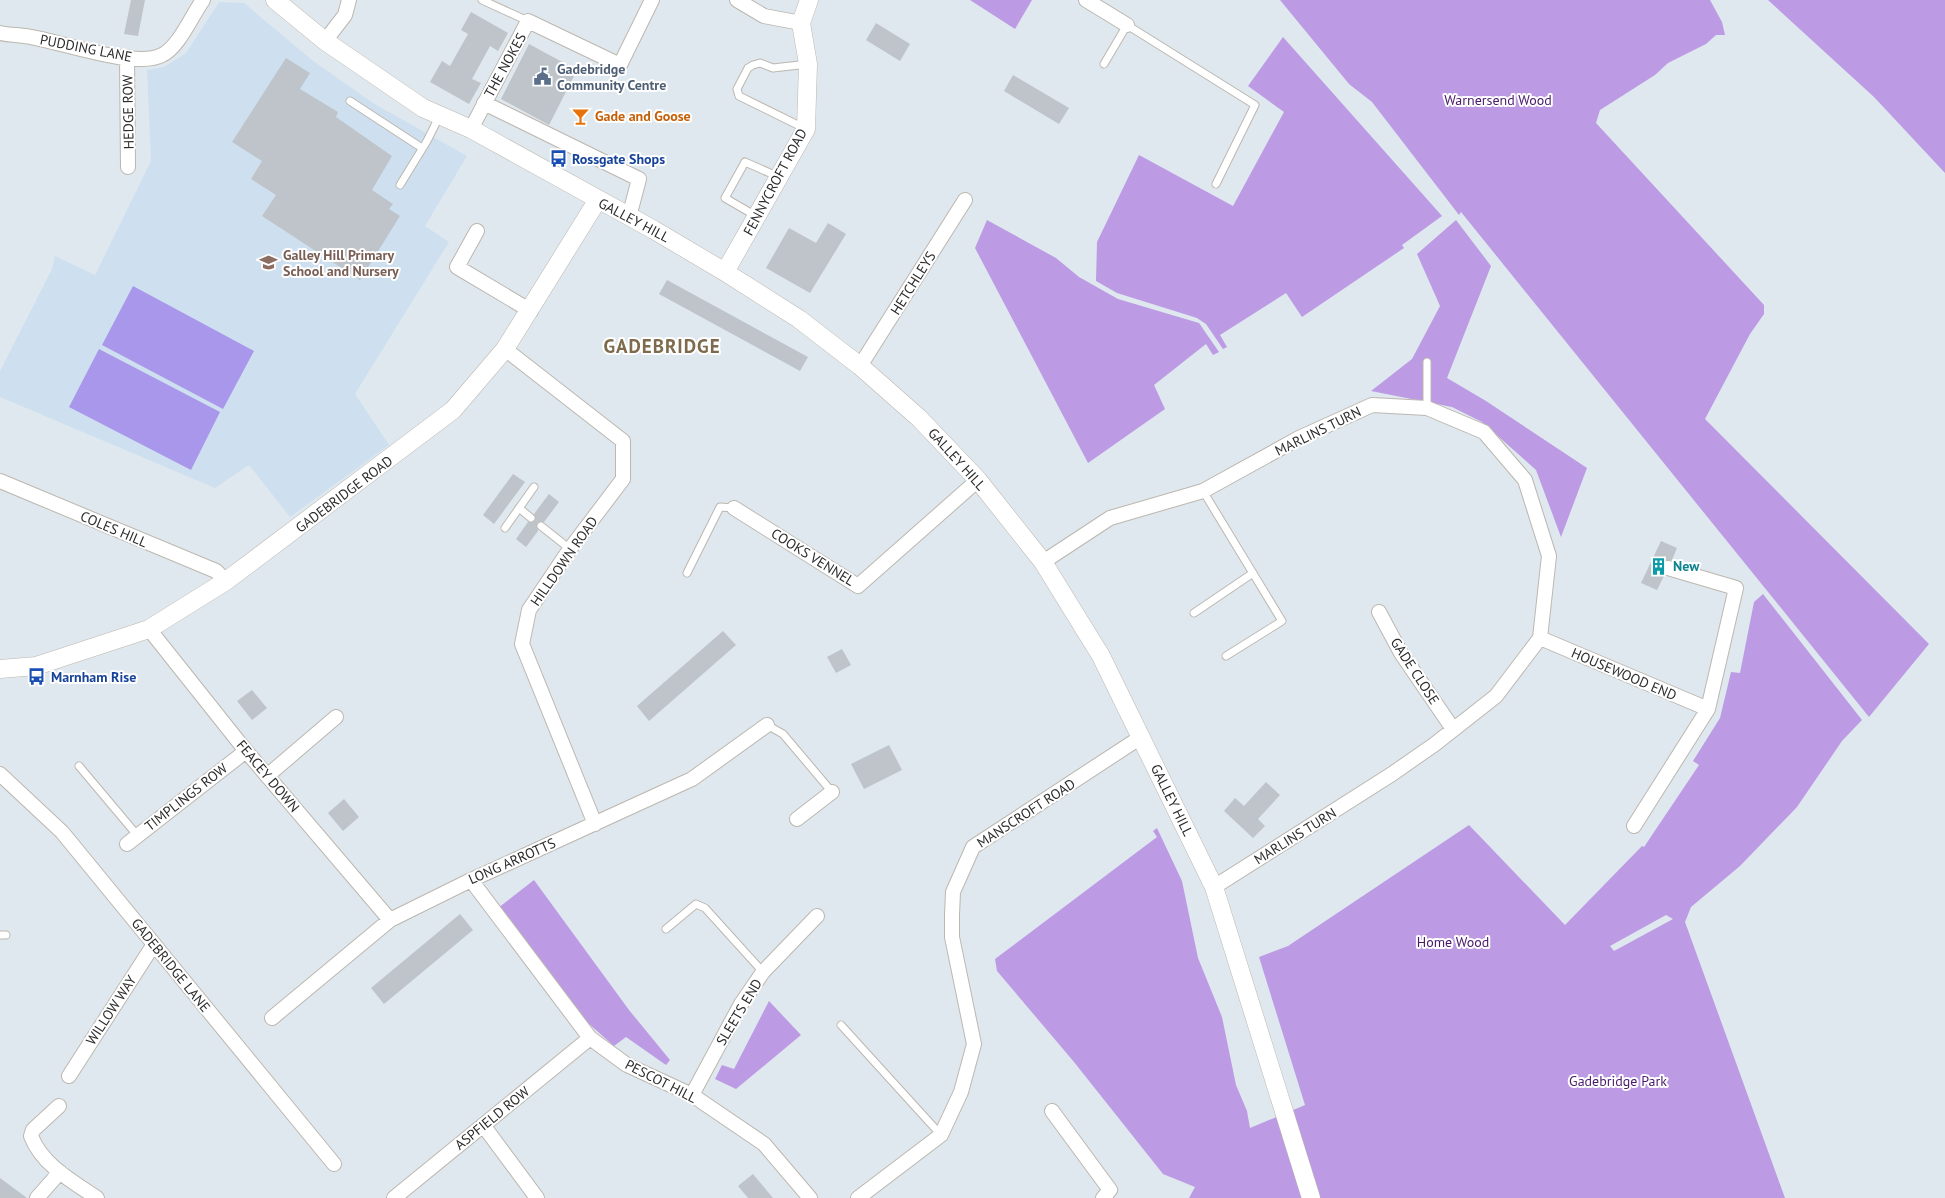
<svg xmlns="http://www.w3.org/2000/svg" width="1945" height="1198" viewBox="0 0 1945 1198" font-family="'PT Sans',sans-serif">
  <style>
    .education { fill: #cee0ef }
    .green { fill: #bc9be4; fill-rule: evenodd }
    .pitch { fill: #a997eb }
    .building { fill: #bec4c9 }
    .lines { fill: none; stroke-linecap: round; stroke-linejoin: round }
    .service-casing { stroke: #bcb7af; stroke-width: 9 }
    .minor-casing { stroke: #bcb7af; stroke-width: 16 }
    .tertiary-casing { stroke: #bcb7af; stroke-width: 19 }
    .service { stroke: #fff; stroke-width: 7 }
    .minor { stroke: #fff; stroke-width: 14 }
    .tertiary { stroke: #fff; stroke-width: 18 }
    .labels { text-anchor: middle; stroke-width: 4; stroke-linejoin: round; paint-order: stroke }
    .street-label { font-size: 14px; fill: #2c2c2c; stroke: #fff }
    .service-label { font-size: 14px; font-weight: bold; fill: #4e5e75; stroke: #fff; text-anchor: start }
    .park-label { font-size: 14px; fill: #491a6b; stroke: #fff }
    .food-label { font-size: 14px; font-weight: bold; fill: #c56008; stroke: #fff; text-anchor: start }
    .transit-label { font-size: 14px; font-weight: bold; fill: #164399; stroke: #fff; text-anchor: start }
    .education-label { font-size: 14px; font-weight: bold; fill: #785e54; stroke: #fff; text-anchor: start }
    .culture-label { font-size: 14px; font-weight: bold; fill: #0d838f; stroke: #fff; text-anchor: start }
    .district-label { font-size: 19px; font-weight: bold; letter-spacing: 1px; fill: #7e6a4c; stroke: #fff }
  </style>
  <rect width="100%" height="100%" fill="#dfe8ee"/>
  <path class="education" d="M219 2 244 3 312 60 373 103 467 156 425 226 449 242 355 394 389 445 290 517 249 465 215 488 0 397V371L52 269 55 256 95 275 151 161 147 70 164 67 186 53Z"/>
  <path class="green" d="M970 0H1032L1015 29Z
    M1280 0H1710L1722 22 1725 35H1716L1706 44 1668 63 1655 75 1600 110 1596 123 1764 305V314L1750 334 1705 419 1929 644 1869 717 1461 212 1459 215 1372 102 1349 84Z
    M1768 0H1945V173L1874 97Z
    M1283 37 1442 216 1402 245 1404 248 1302 317 1286 293 1220 335 1227 347 1223 349 1206 324 1197 318 1117 293 1096 281 1097 242 1139 155 1233 206 1284 112 1248 86Z
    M987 220 1056 258 1079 277 1118 299 1199 323 1219 352 1213 355 1206 344 1154 385 1165 409 1088 463 975 248Z
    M1456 220 1491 266 1447 378 1486 401 1587 468 1561 537 1536 470 1482 422 1452 407 1371 391 1412 359 1440 306 1417 254Z
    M1763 594 1862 720 1842 741 1797 807 1740 866 1691 907 1685 922 1785 1198H1189L1195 1187 1163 1174 1074 1062 997 971 995 959 1157 837 1153 831 1157 828 1182 881 1198 958 1222 1017 1236 1085 1247 1111 1250 1128 1305 1105 1259 957 1288 946 1469 825 1565 925 1642 846 1644 847 1699 765 1693 761 1720 718 1731 672 1740 673 1754 602ZM1666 915 1673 919 1614 951 1610 946Z
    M534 880 629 1010 670 1060 666 1065 626 1037 614 1046 580 1016 498 908Z
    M769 1001 801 1035 736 1089 715 1079 722 1065 734 1069Z"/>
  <path class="pitch" d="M133 286 254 351 223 409 102 345Z
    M99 349 220 412 191 470 69 407Z"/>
  <path class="building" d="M131 0H145L138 36 124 34Z
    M471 12 508 33 498 51 490 46 472 79 481 83 469 104 430 82 442 61 450 66 468 34 461 30Z
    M876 23 910 44 900 61 866 40Z
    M529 44 577 70 549 125 501 99Z
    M286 58 310 73 300 89 338 112 336 117 392 156 372 190 393 204 389 209 400 216 360 280 262 216 276 195 251 179 262 161 232 142Z
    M1013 75 1069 108 1059 124 1004 91Z
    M828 223 846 234 810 293 766 268 789 228 816 243Z
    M667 280 808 357 800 371 659 294Z
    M513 474 525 482 494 524 483 515Z
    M549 494 559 502 544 522 537 523 538 531 526 547 516 539 528 522 535 521 534 514Z
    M1661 541 1677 548 1672 560H1665L1660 565V571L1664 576 1657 590 1641 583Z
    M723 631 736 645 649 721 637 706Z
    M842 649 851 665 836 673 827 657Z
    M252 690 267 708 252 720 237 701Z
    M889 745 902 770 864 789 851 764Z
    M1266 782 1280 795 1258 819 1265 826 1253 838 1224 811 1235 798 1244 806Z
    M344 799 359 817 343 831 328 813Z
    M460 914 473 930 384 1004 371 988Z
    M753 1174 773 1198H748L738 1186Z
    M0 1178 27 1198H0Z"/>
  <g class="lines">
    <defs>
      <path id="service" d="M482 0 528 21
        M1104 64 1127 25 1255 105 1216 184
        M350 101 422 148
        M806 129 739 96 737 89 748 68 753 65 760 63 773 68 808 64
        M400 185 427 141 439 117
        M756 216 725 198 745 162 779 177
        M1427 408V362
        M1203 491 1282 621 1226 656
        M519 508 531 518
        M541 526 570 549
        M505 528 534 487
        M687 573 720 507 734 508
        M1194 613 1253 573
        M767 725 783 734 832 792
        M79 766 137 835
        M666 929 696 904 705 908 763 972
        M0 935H6
        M841 1025 941 1135"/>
      <path id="minor" d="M737 0 764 16 801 23
        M1086 0 1127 25
        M0 33C10 35 21 35 31 37 61 42 136 69 162 55 179 47 192 15 203 0
        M325 41 345 15 349 0
        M127 57 128 167
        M484 103 639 179 629 217
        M471 129 528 21 620 65 652 0
        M477 231 457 267 531 311
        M505 349 623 441V479L570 549 529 610 522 644 595 824
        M860 366 965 200
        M0 481 216 571 226 581
        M734 508 858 586 978 480
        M1043 562 1110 518 1203 491 1299 438 1372 405 1427 408 1484 432 1525 480 1549 556 1540 638 1496 696 1435 744 1392 774 1214 887
        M1379 612 1401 653 1453 729
        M149 629 246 751 390 920
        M1540 638 1708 709
        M0 774 62 832 334 1164
        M267 776 336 717
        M797 819 832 792
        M1634 826 1708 709 1736 588 1668 568
        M127 844 246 751
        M471 880 590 1038 627 1065 692 1095 764 1144 810 1198
        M272 1018 390 920 471 880 692 779 767 725
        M69 1076 154 944
        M692 1095 741 1004 763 972 817 916
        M59 1106 33 1130 31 1136C42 1165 73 1182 97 1198
        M1052 1111 1110 1190 1103 1198
        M483 1125 537 1198
        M37 1198 60 1172
        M394 1198 590 1038
        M858 1198 941 1135 961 1092 974 1044 952 937V915L953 892 973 847 1141 737"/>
      <path id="tertiary" d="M275 0 325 41 423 108 471 129 654 230 725 272 799 319 860 366 919 418 978 480 1043 562 1101 656 1214 887 1311 1198
        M725 272 806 129 808 64 801 23 809 0
        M0 669 36 666 149 629 226 581 453 410 505 349 597 201"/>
    </defs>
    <use href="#service" class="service-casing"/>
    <use href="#minor" class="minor-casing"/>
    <use href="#tertiary" class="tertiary-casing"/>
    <use href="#service" class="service"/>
    <use href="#minor" class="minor"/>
    <use href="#tertiary" class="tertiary"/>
  </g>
  <defs>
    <symbol id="civic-bare" viewBox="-9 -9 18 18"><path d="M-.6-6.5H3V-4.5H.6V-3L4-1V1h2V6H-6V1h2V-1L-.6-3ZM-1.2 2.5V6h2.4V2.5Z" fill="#5c6f8a" stroke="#fff" stroke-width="2.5" paint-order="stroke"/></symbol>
    <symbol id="bar-bare" viewBox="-9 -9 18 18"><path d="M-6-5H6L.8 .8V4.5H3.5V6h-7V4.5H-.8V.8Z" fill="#e8710a" stroke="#fff" stroke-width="2.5" paint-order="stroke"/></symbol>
    <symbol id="bus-bare" viewBox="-9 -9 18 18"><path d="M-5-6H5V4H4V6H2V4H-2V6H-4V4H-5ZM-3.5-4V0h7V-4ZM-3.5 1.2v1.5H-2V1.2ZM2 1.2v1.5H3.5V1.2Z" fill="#1a4fb4" stroke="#fff" stroke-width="2.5" paint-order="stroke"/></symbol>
    <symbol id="school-bare" viewBox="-9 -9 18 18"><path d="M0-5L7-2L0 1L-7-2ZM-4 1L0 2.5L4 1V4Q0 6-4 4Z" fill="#8d6e63" stroke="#fff" stroke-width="2.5" paint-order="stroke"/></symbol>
    <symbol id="building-bare" viewBox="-9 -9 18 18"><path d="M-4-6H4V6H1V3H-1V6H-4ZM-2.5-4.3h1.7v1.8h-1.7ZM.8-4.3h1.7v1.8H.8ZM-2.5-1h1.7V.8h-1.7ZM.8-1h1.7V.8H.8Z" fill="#0f9aa8" stroke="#fff" stroke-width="2.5" paint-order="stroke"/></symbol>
  </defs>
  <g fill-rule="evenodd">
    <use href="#civic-bare" x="530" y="64" width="25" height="25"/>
    <use href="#bar-bare" x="568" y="104" width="25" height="25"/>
    <use href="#bus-bare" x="546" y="146" width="25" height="25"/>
    <use href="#school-bare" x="256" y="250" width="25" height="25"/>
    <use href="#building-bare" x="1646" y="554" width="25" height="25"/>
    <use href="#bus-bare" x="24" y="664" width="25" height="25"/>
  </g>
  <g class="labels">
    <g class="street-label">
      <text transform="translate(86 48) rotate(11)" y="5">PUDDING LANE</text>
      <text transform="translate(505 65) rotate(-61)" y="5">THE NOKES</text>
      <text transform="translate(128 112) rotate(-91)" y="5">HEDGE ROW</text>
      <text transform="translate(775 182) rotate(-62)" y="5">FENNYCROFT ROAD</text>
      <text transform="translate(634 220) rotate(28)" y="5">GALLEY HILL</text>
      <text transform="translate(913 283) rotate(-58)" y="5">HETCHLEYS</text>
      <text transform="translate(1318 431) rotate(-26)" y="5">MARLINS TURN</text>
      <text transform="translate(957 459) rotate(48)" y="5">GALLEY HILL</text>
      <text transform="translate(344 494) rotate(-37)" y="5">GADEBRIDGE ROAD</text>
      <text transform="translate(114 529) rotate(23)" y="5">COLES HILL</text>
      <text transform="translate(813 557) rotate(32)" y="5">COOKS VENNEL</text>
      <text transform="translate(564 561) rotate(-55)" y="5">HILLDOWN ROAD</text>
      <text transform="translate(1415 671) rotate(57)" y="5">GADE CLOSE</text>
      <text transform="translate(1624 674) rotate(23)" y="5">HOUSEWOOD END</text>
      <text transform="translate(268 776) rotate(50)" y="5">FEACEY DOWN</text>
      <text transform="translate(186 797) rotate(-38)" y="5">TIMPLINGS ROW</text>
      <text transform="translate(1172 800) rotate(64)" y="5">GALLEY HILL</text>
      <text transform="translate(1026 813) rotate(-33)" y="5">MANSCROFT ROAD</text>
      <text transform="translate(1295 836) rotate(-32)" y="5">MARLINS TURN</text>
      <text transform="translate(512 861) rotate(-24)" y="5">LONG ARROTTS</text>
      <text transform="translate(171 965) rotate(51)" y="5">GADEBRIDGE LANE</text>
      <text transform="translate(111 1010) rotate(-57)" y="5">WILLOW WAY</text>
      <text transform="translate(739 1012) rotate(-59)" y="5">SLEETS END</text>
      <text transform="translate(661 1081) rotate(27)" y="5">PESCOT HILL</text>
      <text transform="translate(492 1118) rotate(-39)" y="5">ASPFIELD ROW</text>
    </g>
    <g class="service-label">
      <text x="557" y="74">Gadebridge<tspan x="557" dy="16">Community Centre</tspan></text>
    </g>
    <g class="park-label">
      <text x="1498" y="105">Warnersend Wood</text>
      <text x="1453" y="947">Home Wood</text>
      <text x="1618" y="1086">Gadebridge Park</text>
    </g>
    <g class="food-label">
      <text x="595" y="121">Gade and Goose</text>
    </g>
    <g class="transit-label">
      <text x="572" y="164">Rossgate Shops</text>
      <text x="51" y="682">Marnham Rise</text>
    </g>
    <g class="education-label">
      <text x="283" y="260">Galley Hill Primary<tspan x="283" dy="16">School and Nursery</tspan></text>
    </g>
    <g class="culture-label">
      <text x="1673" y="571">New</text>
    </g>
    <g class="district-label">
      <text x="662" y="353">GADEBRIDGE</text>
    </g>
  </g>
</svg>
